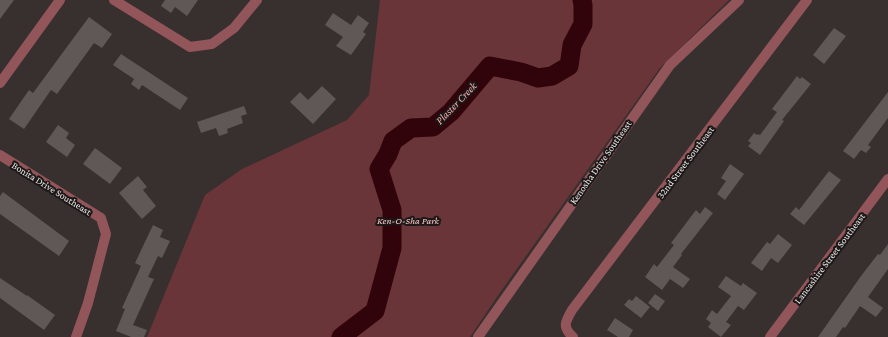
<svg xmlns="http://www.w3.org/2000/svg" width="888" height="337" viewBox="0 0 888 337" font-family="'Crimson Pro',serif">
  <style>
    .green { fill: #6a3539 }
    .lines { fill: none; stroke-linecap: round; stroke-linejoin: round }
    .river { stroke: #31040b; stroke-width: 19 }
    .building { fill: #605757 }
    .minor { stroke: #925559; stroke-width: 10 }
    .labels { text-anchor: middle; stroke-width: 4; stroke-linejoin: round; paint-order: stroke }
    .street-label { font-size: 10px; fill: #eee8e8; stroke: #1c1818 }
    .park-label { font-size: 10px; font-style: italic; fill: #f9c5c6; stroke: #1c1818 }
    .water-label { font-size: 11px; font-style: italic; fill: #f6aaad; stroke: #1c1818 }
  </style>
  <rect width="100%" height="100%" fill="#382f2f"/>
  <path class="green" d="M380 0H729L660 68 501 291 470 337H147L205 195 242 169 347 120 369 95Z"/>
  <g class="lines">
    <path class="river" d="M341 337 375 311 392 248V210L379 169 388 154 393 141 411 128 433 127 451 112 490 66 521 72 538 78 552 76 569 66 572 45 583 24V5L582 0"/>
  </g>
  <path class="building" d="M0 0H14L0 19Z
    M165 0H198L187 16 175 7 171 13 161 6Z
    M333 13 351 25 358 15 369 23 363 32 366 34 351 55 336 46 343 37 325 25Z
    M89 17 112 34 102 48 94 43 57 94 51 90 24 129 9 119 29 90 33 93Z
    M834 28 846 36 824 64 813 55Z
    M121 54 188 98 180 110 142 85 139 90 131 84 134 79 113 65Z
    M797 76 800 79 802 77 811 84 782 120 784 121 760 155 748 146 751 143 748 141 754 133 757 135 758 134 760 135 777 112 772 109Z
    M322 86 336 99 313 124 290 102 300 92 308 100Z
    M888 92V118L868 145 871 147 866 153 861 150 854 159 843 151Z
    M244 106 247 114 241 116 243 123 227 129 228 133 219 136 216 128 201 133 197 122Z
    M58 125 69 133 66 138 75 145 67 157 46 142Z
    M95 148 122 168 110 184 83 164Z
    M730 164 744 174 725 200 717 194 726 181 721 178Z
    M829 171 841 180 804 225 790 214 796 207 799 210Z
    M138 176 147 187 143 190 156 206 142 219 119 193Z
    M3 192 69 241 59 256 0 214V196Z
    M705 207 713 213 681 254 682 255 673 267 690 279 683 288 670 279 662 290 645 277 654 264 657 267 674 245 671 243 696 210 700 214Z
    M153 225 163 230 160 237 170 241 162 258 158 256 148 277 154 279 133 325 147 330 144 337H131L116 331 125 309 122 308 141 266 135 263Z
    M778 234 792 245 778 263 771 258 762 271 751 263 767 242 770 244Z
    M888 244V269L868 297 883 308 876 317 860 306 845 328 843 327 836 337H818L861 276 878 254 880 255Z
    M726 276 741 286 743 283 757 293 744 310 738 306 726 322 731 325 721 337 708 327 711 323 706 319 712 310 717 314 731 296 718 287Z
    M0 278 27 296V295L55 315 44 330 0 298Z
    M655 294 665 301 658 311 648 303Z
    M636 296 650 307 641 318 624 305 629 299 632 301Z
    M615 318 633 330 629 337H618L607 330Z"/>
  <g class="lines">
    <path class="minor" d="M114 0 190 47 212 44 234 28 257 0
      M0 83 60 0
      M0 155 101 218 106 234 88 303 76 337
      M478 337 670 65 739 0
      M573 337C562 327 565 322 572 310L807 0
      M770 337 888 179"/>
  </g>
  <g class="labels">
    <g class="street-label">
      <text transform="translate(600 162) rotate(-55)" y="4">Kenosha Drive Southeast</text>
      <text transform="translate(685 162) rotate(-53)" y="4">32nd Street Southeast</text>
      <text transform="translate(52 188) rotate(32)" y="4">Bonita Drive Southeast</text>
      <text transform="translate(829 258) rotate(-53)" y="4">Lancashire Street Southeast</text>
    </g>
    <g class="park-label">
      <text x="408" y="224">Ken-O-Sha Park</text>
    </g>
    <g class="water-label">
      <text transform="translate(456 103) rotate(-46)" y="4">Plaster Creek</text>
    </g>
  </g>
</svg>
